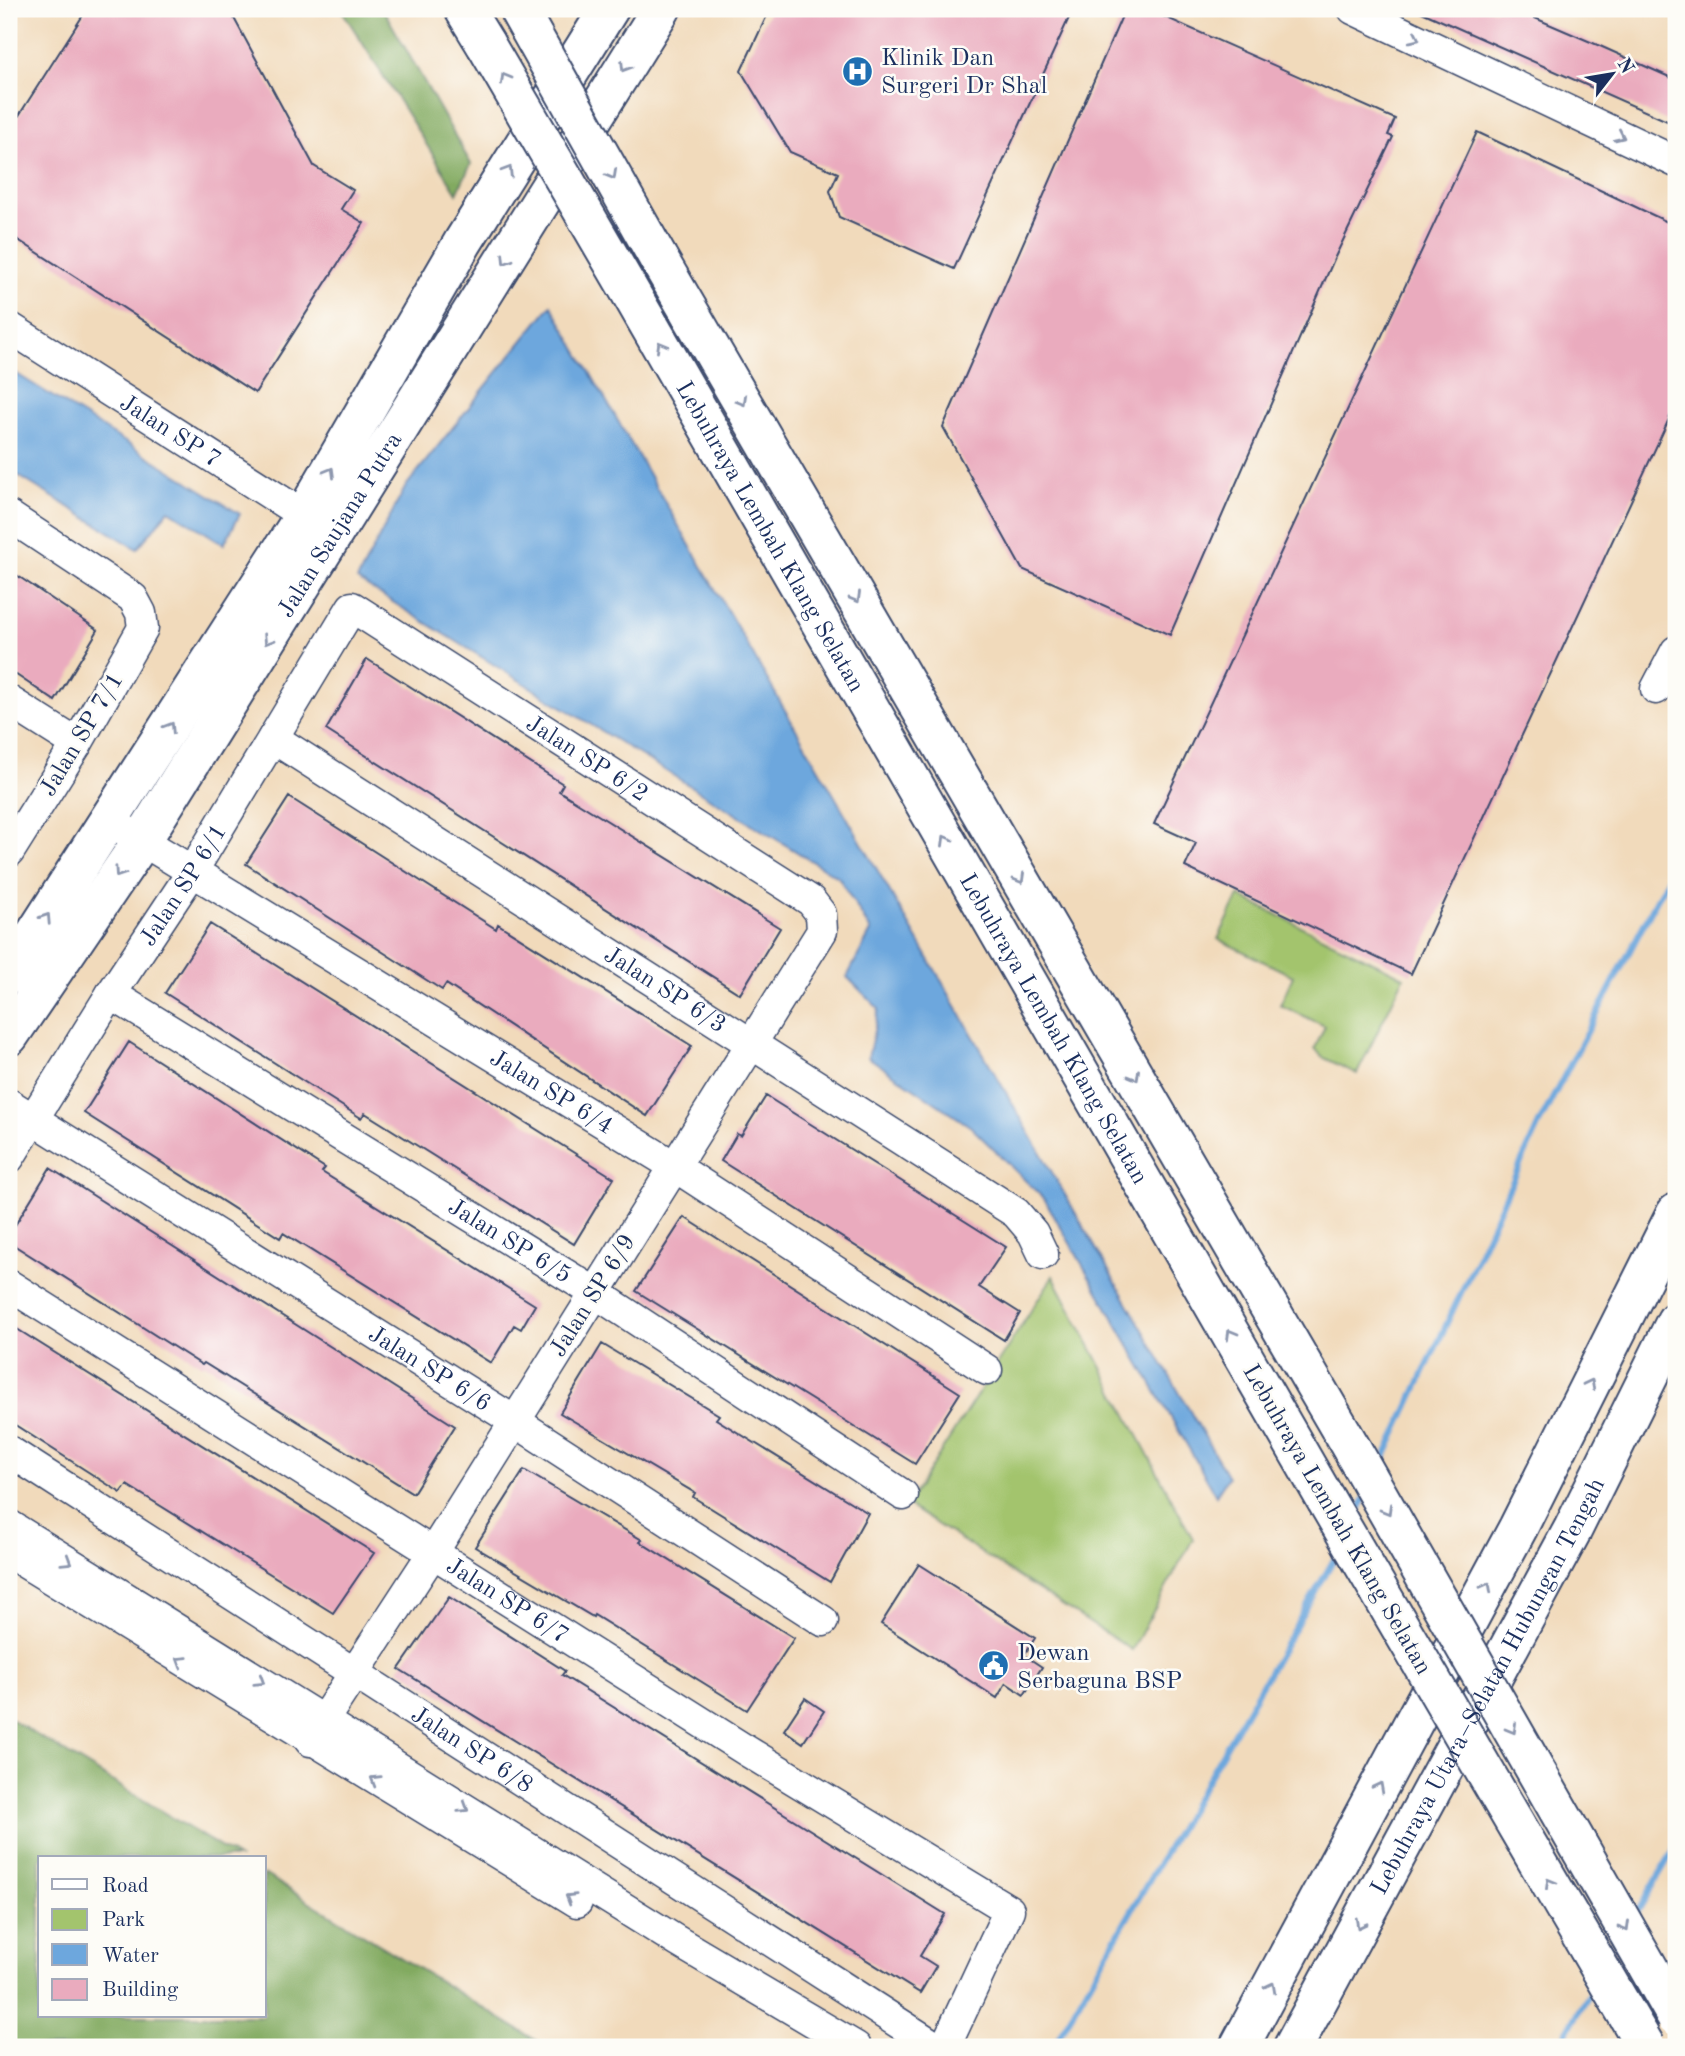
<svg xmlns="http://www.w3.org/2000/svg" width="1685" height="2056" viewBox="0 0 1685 2056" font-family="'Old Standard TT',serif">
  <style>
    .green { fill: #a3c46d; stroke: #5f7a66; stroke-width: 2 }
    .forest { fill: #82aa60; stroke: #4e6c5f; stroke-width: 2 }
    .water { fill: #6da7dd; stroke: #446b9e; stroke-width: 2 }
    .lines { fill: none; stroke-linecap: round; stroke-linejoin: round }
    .stream { stroke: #6da7dd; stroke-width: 6 }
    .building { fill: #eaabbe }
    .minor-casing { stroke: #3b496c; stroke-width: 33 }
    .major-casing { stroke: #3b496c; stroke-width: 42 }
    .highway-casing { stroke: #3b496c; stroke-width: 42 }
    .minor { stroke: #fff; stroke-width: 30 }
    .major { stroke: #fff; stroke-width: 38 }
    .highway { stroke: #fff; stroke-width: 38 }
    .highway-bridge-casing { stroke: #3b496c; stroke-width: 42; stroke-linecap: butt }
    .highway-bridge { stroke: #fff; stroke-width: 38 }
    .oneway { stroke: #8d97ae }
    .labels { text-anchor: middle; stroke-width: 5; stroke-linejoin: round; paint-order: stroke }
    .poi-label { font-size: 24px; fill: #1b2f5e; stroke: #fdfcf7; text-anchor: start }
    .street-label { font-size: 24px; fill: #1b2f5e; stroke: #fdfcf7 }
  </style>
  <rect width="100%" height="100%" fill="#fdfcf7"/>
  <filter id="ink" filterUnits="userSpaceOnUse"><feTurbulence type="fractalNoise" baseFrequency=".0143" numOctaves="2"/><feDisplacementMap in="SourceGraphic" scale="14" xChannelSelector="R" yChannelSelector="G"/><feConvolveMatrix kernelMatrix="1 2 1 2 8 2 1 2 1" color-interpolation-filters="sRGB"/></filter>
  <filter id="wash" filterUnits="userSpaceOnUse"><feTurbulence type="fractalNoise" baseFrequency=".00686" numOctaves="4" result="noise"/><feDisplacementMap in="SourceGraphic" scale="28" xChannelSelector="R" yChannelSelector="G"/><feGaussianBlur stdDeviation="1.57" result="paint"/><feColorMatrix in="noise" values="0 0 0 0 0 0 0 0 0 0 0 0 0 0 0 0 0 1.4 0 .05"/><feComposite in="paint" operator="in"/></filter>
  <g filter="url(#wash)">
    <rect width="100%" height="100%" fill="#f1dabb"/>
    <path class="green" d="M1239 896 1404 977 1357 1074 1322 1057 1315 1048 1325 1026 1280 1005 1293 976 1218 939Z
      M1053 1276 1193 1539 1132 1650 907 1505Z"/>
    <path class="forest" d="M341 9H383L471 164 457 193Z
      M9 1718 238 1858H40V2016H264V1874L547 2047H9Z"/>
    <path class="water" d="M551 305 1228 1477 1216 1495 1045 1200 971 1127 868 1057 879 1009 847 977 871 931 839 878 357 580 406 486Z
      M9 369 240 514 224 544 169 510 137 549 9 470Z"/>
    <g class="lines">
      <path class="stream" d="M1379 1470 1539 1124 1676 863
        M1354 1520 1365 1498
        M1635 1916 1676 1846
        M1053 2047 1340 1549
        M1558 2047 1594 1986"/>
    </g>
    <g id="blocks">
      <path class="building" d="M87 9H229L314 166 353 190 341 209 364 223 255 393 9 234V131Z
        M770 9H1073L954 269 839 217 830 191 838 173 790 152 741 71Z
        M1125 9H1147L1395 119 1388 135 1393 137 1335 257 1170 635 1022 569 943 427Z
        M1415 9H1514L1600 46 1676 80V125Z
        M1477 132 1676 226V404L1411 974 1185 867 1196 843 1154 824Z
        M9 570 98 630 55 701 9 670Z
        M367 659 563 784 559 791 780 928 740 994 326 730Z
        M289 797 496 929 498 924 692 1046 647 1116 446 984 442 990 246 864Z
        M210 924 614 1178 574 1244 365 1113 361 1118 165 993Z
        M129 1042 325 1168 322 1172 535 1305 521 1329 514 1325 491 1363 283 1233 280 1238 84 1113Z
        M766 1096 1006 1247 979 1287 1020 1313 1004 1340 721 1161 737 1134 741 1136Z
        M50 1168 455 1426 413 1493 204 1363 202 1365 9 1242V1235Z
        M684 1217 960 1393 915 1464 636 1291Z
        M9 1324 374 1553 333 1613 127 1485 121 1493 9 1421Z
        M602 1344 719 1415 716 1419 868 1513 830 1582 693 1497 695 1493 560 1413Z
        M524 1470 642 1540 640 1542 794 1638 747 1710 594 1615 593 1617 475 1547Z
        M919 1564 1035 1638 1024 1655 1042 1667 1024 1695 1006 1683 997 1698 881 1624Z
        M449 1597 565 1671 562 1675 945 1914 920 1956 936 1966 920 1993 399 1669Z
        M805 1698 824 1711 803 1743 784 1730Z"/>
    </g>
  </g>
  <g filter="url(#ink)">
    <use href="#blocks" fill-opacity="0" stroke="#3b496c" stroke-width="2"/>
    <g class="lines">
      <defs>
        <g id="minor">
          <path d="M1353 9 1676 162"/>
          <path id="s1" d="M9 327 322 527"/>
          <path d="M9 516 133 598 141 613 143 628 77 744 9 852"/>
          <path d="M1656 689 1676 651"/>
          <path d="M9 701 77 744"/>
          <path id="s2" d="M273 738 1016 1213 1033 1233 1043 1254"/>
          <path id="s3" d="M110 821 674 1166 987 1370"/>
          <path id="s4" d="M111 994 594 1292 903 1495"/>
          <path id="s5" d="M9 1104 513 1420 823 1621"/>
          <path id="s6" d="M9 1158 111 994 192 872 352 607 811 901 821 914 822 931 432 1554 310 1741"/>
          <path id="s7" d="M9 1285 747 1751 1009 1910 945 2047"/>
          <path id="s8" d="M9 1451 936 2047"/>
          <path d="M9 1525 677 1941 856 2047"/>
          <path d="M9 1553 577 1902"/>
        </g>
        <g id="major">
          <path d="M9 975 304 516 463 242 609 9"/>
          <path id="s9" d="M9 1036 141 842 661 9"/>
        </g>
        <g id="highway">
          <path d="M464 9 486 45"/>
          <path d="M658 258 1353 1451"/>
          <path id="s10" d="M626 285 1326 1500"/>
          <path d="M1239 2047 1518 1528 1676 1213"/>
          <path id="s11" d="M1293 2047 1573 1529 1676 1321"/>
        </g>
      </defs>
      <use href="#minor" class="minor-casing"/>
      <use href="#major" class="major-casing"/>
      <use href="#highway" class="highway-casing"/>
      <use href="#minor" class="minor"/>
      <use href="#major" class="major"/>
      <use href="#highway" class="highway"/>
      <defs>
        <path id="highway-bridge" d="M518 9 658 258
          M486 45 626 285
          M1353 1451 1676 2016
          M1326 1500 1646 2047"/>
      </defs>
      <use href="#highway-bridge" class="highway-bridge-casing"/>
      <use href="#highway-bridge" class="highway-bridge"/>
    </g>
    <defs><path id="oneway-chevron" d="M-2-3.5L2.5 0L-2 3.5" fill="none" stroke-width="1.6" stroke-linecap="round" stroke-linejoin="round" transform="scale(1.75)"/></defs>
    <g class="oneway">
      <use href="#oneway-chevron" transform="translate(1415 38) rotate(25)"/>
      <use href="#oneway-chevron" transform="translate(625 67) rotate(122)"/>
      <use href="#oneway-chevron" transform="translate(505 78) rotate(-120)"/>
      <use href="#oneway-chevron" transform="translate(1620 136) rotate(25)"/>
      <use href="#oneway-chevron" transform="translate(508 171) rotate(-58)"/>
      <use href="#oneway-chevron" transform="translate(612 175) rotate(61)"/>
      <use href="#oneway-chevron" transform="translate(506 260) rotate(122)"/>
      <use href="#oneway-chevron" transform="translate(661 346) rotate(-120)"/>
      <use href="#oneway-chevron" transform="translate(742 401) rotate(60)"/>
      <use href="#oneway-chevron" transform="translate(330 472) rotate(-60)"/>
      <use href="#oneway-chevron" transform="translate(856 598) rotate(60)"/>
      <use href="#oneway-chevron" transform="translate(268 640) rotate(122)"/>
      <use href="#oneway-chevron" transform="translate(170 727) rotate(-58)"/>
      <use href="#oneway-chevron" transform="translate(946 840) rotate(-120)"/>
      <use href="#oneway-chevron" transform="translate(119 873) rotate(124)"/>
      <use href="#oneway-chevron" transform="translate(1020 879) rotate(60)"/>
      <use href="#oneway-chevron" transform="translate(46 918) rotate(-57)"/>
      <use href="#oneway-chevron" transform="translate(1135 1076) rotate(60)"/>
      <use href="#oneway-chevron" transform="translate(1231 1334) rotate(-120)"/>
      <use href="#oneway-chevron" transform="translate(1590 1384) rotate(-63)"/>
      <use href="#oneway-chevron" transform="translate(1387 1510) rotate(60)"/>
      <use href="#oneway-chevron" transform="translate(67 1561) rotate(32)"/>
      <use href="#oneway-chevron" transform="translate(1487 1587) rotate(-62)"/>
      <use href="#oneway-chevron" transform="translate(181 1661) rotate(-148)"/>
      <use href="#oneway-chevron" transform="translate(260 1681) rotate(32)"/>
      <use href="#oneway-chevron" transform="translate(1512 1729) rotate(60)"/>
      <use href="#oneway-chevron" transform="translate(375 1780) rotate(-149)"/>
      <use href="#oneway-chevron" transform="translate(1379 1787) rotate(-62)"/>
      <use href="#oneway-chevron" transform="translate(464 1808) rotate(32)"/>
      <use href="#oneway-chevron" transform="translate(1550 1883) rotate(-120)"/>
      <use href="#oneway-chevron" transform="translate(570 1898) rotate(-149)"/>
      <use href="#oneway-chevron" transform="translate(1360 1924) rotate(118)"/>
      <use href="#oneway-chevron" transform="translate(1625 1927) rotate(60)"/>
      <use href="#oneway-chevron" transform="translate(1271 1987) rotate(-62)"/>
    </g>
  </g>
  <defs>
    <symbol id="hospital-disc" viewBox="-11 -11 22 22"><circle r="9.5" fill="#1f6fb2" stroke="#fdfcf7"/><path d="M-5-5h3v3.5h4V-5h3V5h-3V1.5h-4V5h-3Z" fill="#fff"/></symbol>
    <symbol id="civic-disc" viewBox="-11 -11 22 22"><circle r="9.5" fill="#1f6fb2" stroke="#fdfcf7"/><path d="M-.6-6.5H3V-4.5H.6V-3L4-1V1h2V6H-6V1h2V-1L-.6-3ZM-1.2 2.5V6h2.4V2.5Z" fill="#fff"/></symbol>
  </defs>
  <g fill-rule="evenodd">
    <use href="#hospital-disc" x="840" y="54" width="35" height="35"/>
    <use href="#civic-disc" x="976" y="1648" width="35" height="35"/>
  </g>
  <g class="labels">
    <g class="poi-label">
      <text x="881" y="65">Klinik Dan<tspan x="881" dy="28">Surgeri Dr Shal</tspan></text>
      <text x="1017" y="1660">Dewan<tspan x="1017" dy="28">Serbaguna BSP</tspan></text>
    </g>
    <g class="street-label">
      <text dy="8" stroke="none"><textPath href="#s1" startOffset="192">Jalan SP 7</textPath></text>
      <text dy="8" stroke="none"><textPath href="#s9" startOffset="609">Jalan Saujana Putra</textPath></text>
      <text dy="8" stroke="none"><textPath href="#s10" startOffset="290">Lebuhraya Lembah Klang Selatan</textPath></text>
      <text transform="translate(81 734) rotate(-59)" y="8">Jalan SP 7/1</text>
      <text dy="8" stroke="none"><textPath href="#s6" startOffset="929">Jalan SP 6/2</textPath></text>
      <text dy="8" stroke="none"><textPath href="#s6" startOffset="324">Jalan SP 6/1</textPath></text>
      <text dy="8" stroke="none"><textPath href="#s2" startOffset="466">Jalan SP 6/3</textPath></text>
      <text dy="8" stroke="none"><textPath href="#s10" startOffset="858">Lebuhraya Lembah Klang Selatan</textPath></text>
      <text dy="8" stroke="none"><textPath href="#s3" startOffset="518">Jalan SP 6/4</textPath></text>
      <text dy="8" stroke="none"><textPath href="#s4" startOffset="469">Jalan SP 6/5</textPath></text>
      <text transform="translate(592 1295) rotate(-58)" y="8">Jalan SP 6/9</text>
      <text dy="8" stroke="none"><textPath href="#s5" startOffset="497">Jalan SP 6/6</textPath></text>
      <text transform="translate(1338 1519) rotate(60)" y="8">Lebuhraya Lembah Klang Selatan</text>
      <text dy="8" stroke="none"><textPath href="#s7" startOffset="590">Jalan SP 6/7</textPath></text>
      <text dy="8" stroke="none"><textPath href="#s11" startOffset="410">Lebuhraya Utara–Selatan Hubungan Tengah</textPath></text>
      <text dy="8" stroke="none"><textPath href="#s8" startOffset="551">Jalan SP 6/8</textPath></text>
    </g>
  </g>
  <rect width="1685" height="2056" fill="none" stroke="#fdfcf7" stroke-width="35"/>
  <rect x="38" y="1856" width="228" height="161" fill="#fdfcf7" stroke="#a3aaba" stroke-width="2"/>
  <rect x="52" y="1879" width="35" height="10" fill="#ffffff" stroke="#a3aaba" stroke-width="2"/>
  <text x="102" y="1892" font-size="21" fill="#1b2f5e">Road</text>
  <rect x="52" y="1909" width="35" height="21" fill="#a3c46d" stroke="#a3aaba" stroke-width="2"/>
  <text x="102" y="1926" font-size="21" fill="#1b2f5e">Park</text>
  <rect x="52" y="1944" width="35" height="21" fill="#6da7dd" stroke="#a3aaba" stroke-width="2"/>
  <text x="102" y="1962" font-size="21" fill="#1b2f5e">Water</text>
  <rect x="52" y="1979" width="35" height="21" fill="#eaabbe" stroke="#a3aaba" stroke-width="2"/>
  <text x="102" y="1996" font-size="21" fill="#1b2f5e">Building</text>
  <g transform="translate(1612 74) rotate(59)" stroke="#fdfcf7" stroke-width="5" paint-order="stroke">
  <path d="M0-5L12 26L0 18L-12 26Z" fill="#1b2f5e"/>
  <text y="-10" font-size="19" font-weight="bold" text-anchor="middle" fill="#1b2f5e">N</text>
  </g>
</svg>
